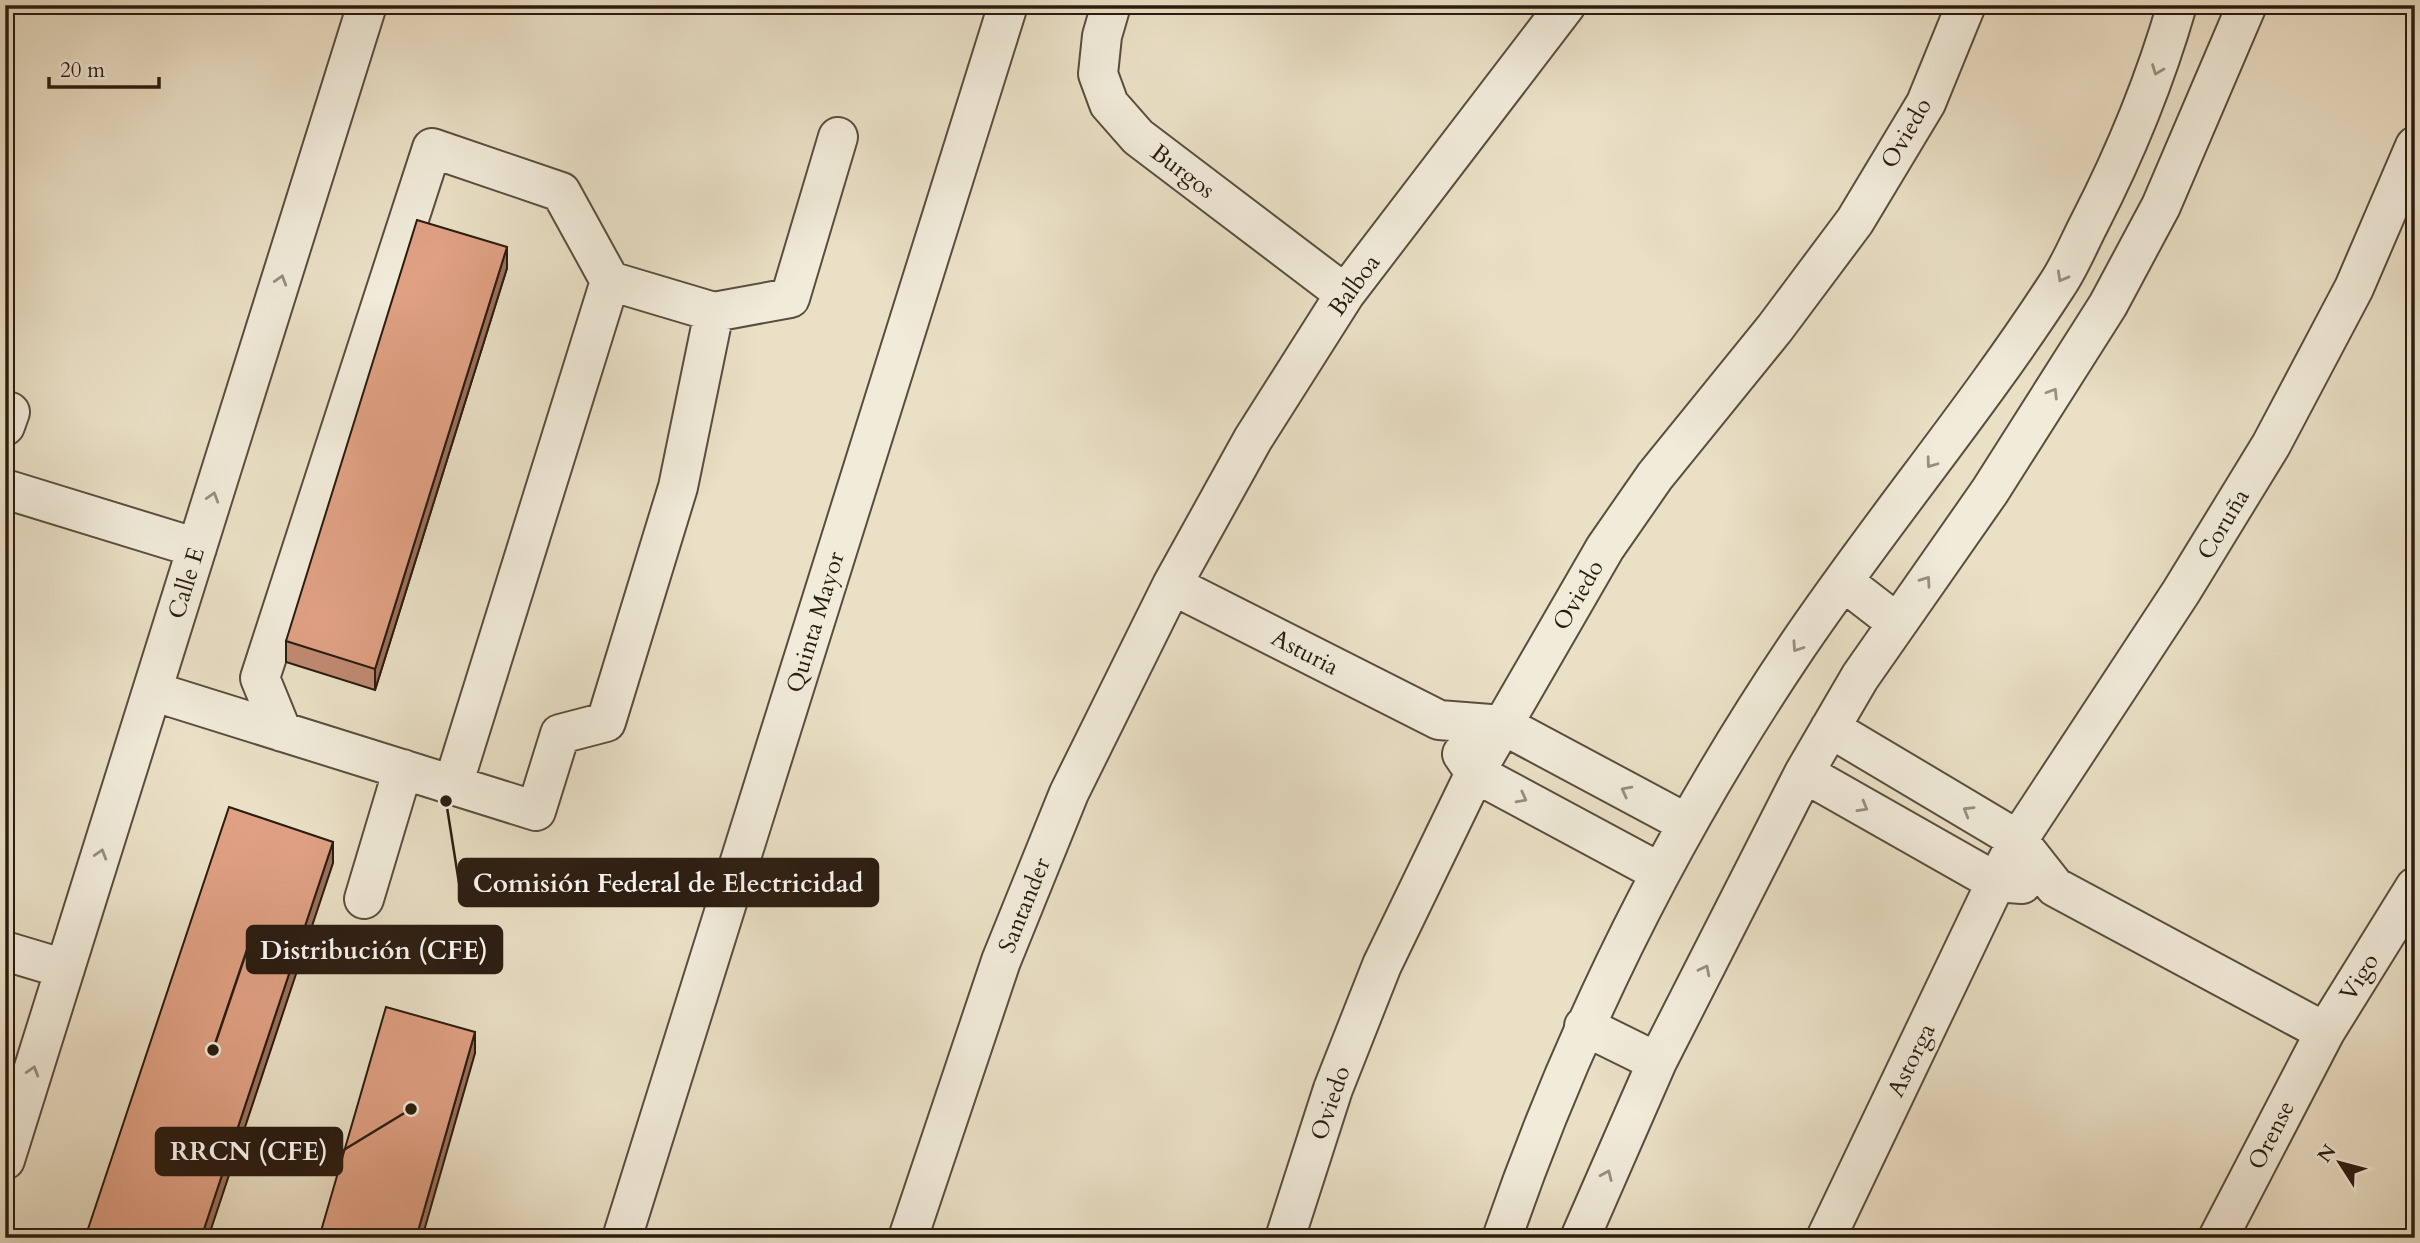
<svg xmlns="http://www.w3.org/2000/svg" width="2420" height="1243" viewBox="0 0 2420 1243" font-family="Cardo,serif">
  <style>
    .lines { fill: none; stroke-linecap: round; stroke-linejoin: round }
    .minor-casing { stroke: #5a4d3e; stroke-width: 42 }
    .minor { stroke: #f1ebda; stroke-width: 38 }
    .wall { fill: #c08a71; stroke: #2a1c11; stroke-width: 2 }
    .shaded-wall { fill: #9c705c; stroke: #2a1c11; stroke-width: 2 }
    .building { fill: #dfa083; stroke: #2a1c11; stroke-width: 2 }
    .oneway { stroke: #978e80 }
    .labels { text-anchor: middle; stroke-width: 7; stroke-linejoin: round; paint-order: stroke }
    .street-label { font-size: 24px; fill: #2a1c11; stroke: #f1ebda }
    .leader { fill: none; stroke: #2a1c11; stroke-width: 2.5 }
    .callout-dot { fill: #2a1c11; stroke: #f1ebda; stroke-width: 2.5 }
    .callout { fill: #2a1c11; stroke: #2a1c11; stroke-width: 2.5 }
    .callout-label { font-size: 26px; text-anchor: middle; font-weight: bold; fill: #fff }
  </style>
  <rect width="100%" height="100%" fill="#eae0c6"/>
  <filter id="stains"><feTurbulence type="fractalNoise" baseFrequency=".00286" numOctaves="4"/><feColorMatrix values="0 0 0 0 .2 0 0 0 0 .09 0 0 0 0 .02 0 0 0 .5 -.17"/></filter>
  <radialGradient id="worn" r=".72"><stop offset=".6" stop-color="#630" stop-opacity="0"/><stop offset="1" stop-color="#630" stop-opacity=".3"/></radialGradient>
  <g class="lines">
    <defs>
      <path id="minor" d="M1111 5 1102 36 1098 74 1109 104 1138 137 1345 294
        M5 426 10 412
        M5 489 197 548
        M1844 582 1897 623
        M1172 585 1439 720 1503 725 1686 823
        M152 691 536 811 560 734 606 722 678 487 714 312
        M1830 728 2018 840 2055 887 2325 1032
        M282 732 260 678 432 148 561 192 610 281
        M1462 754 1475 773 1659 872
        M1804 773 1996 882 2022 884
        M453 785 610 281 714 312 790 298 838 137
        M364 899 403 769
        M5 951 65 969
        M1584 1026 1657 1062
        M5 1160 367 5
        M622 1238 1008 5
        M908 1238 1001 961 1069 793 1172 585 1253 439 1345 294 1566 5
        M1285 1238 1333 1089 1382 965 1475 773 1605 548 1655 476 1775 328 1855 221 1926 103 1966 5
        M1502 1238C1574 1029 1672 832 1796 648 1879 525 1976 410 2057 285 2070 266 2079 243 2090 222 2126 152 2155 81 2177 5
        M1580 1238 1657 1062 1804 773 1860 677 1990 491 2108 305 2161 206 2247 5
        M1826 1238 1996 882 2018 840 2181 592 2271 445 2354 288 2415 146
        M2218 1238 2325 1032 2415 887"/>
    </defs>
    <use href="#minor" class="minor-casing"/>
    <use href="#minor" class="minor"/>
  </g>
  <path class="wall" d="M507 268 375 690 286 662V641Z"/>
  <path class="shaded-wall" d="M507 247V268L375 690V669Z
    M333 842V863L208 1238H201Z
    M475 1032V1053L422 1238H416Z"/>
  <path class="building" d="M417 220 507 247 375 669 286 641Z
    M229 807 333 842 201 1238H85Z
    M386 1007 475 1032 416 1238H319Z"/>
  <defs><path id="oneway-chevron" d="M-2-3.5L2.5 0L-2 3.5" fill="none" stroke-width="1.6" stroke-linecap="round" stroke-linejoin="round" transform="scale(1.75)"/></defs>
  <g class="oneway">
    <use href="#oneway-chevron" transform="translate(2157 70) rotate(111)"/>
    <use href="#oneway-chevron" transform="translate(2062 277) rotate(119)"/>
    <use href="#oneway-chevron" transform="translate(281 280) rotate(-73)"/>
    <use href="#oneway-chevron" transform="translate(2053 393) rotate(-58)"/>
    <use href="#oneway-chevron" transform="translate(1931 463) rotate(126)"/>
    <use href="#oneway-chevron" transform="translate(213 497) rotate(-73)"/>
    <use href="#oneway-chevron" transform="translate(1926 581) rotate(-55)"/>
    <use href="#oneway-chevron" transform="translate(1797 647) rotate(124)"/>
    <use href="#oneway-chevron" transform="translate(1626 791) rotate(-152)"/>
    <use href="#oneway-chevron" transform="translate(1522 798) rotate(28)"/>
    <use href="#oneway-chevron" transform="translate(1863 807) rotate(30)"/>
    <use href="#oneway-chevron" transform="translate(1968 811) rotate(-149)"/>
    <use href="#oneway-chevron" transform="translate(101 854) rotate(-73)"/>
    <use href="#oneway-chevron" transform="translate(1705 970) rotate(-63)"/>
    <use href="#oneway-chevron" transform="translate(33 1071) rotate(-73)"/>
    <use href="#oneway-chevron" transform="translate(1607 1175) rotate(-66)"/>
  </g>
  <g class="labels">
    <g class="street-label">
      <text transform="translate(1906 133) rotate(-60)" y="8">Oviedo</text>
      <text transform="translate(1183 171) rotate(37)" y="8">Burgos</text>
      <text transform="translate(1354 285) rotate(-54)" y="8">Balboa</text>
      <text transform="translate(2223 524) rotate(-59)" y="8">Coruña</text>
      <text transform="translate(186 583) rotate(-73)" y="8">Calle E</text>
      <text transform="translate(1578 595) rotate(-60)" y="8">Oviedo</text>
      <text transform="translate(815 622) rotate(-73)" y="8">Quinta Mayor</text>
      <text transform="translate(1305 652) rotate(27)" y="8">Asturia</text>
      <text transform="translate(1024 905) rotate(-68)" y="8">Santander</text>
      <text transform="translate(2359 977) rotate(-58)" y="8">Vigo</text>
      <text transform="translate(1911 1060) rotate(-64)" y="8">Astorga</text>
      <text transform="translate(1330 1103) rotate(-71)" y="8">Oviedo</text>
      <text transform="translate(2271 1135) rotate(-63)" y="8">Orense</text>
    </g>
  </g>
  <path class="leader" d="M446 801L459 883M213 1050L247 950M411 1109L342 1151"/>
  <g class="callout-dot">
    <circle cx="446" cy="801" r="7"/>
    <circle cx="213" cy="1050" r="7"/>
    <circle cx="411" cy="1109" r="7"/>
  </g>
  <g class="callout">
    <rect x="459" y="859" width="419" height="47" rx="7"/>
    <rect x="247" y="926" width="255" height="47" rx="7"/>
    <rect x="156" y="1128" width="186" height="47" rx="7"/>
  </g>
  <g class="callout-label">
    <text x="668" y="892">Comisión Federal de Electricidad</text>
    <text x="374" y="959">Distribución (CFE)</text>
    <text x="249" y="1160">RRCN (CFE)</text>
  </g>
  <rect width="2420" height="1243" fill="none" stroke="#eae0c6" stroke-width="28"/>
  <rect x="7" y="7" width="2406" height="1229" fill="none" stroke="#2a1c11" stroke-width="3.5"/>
  <rect x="14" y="14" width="2392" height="1215" fill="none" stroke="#2a1c11" stroke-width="2"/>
  <g transform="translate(2340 1163) rotate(306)" stroke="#f1ebda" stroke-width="5" paint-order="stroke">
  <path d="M0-5L12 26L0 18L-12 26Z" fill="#2a1c11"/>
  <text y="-10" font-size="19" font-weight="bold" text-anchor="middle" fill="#2a1c11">N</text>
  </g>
  <path d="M49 77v10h110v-10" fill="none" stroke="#2a1c11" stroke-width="3.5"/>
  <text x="60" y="77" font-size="21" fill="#2a1c11" stroke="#f1ebda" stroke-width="5" paint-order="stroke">20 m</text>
  <rect width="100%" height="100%" filter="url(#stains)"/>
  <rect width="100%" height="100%" fill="url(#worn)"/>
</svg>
